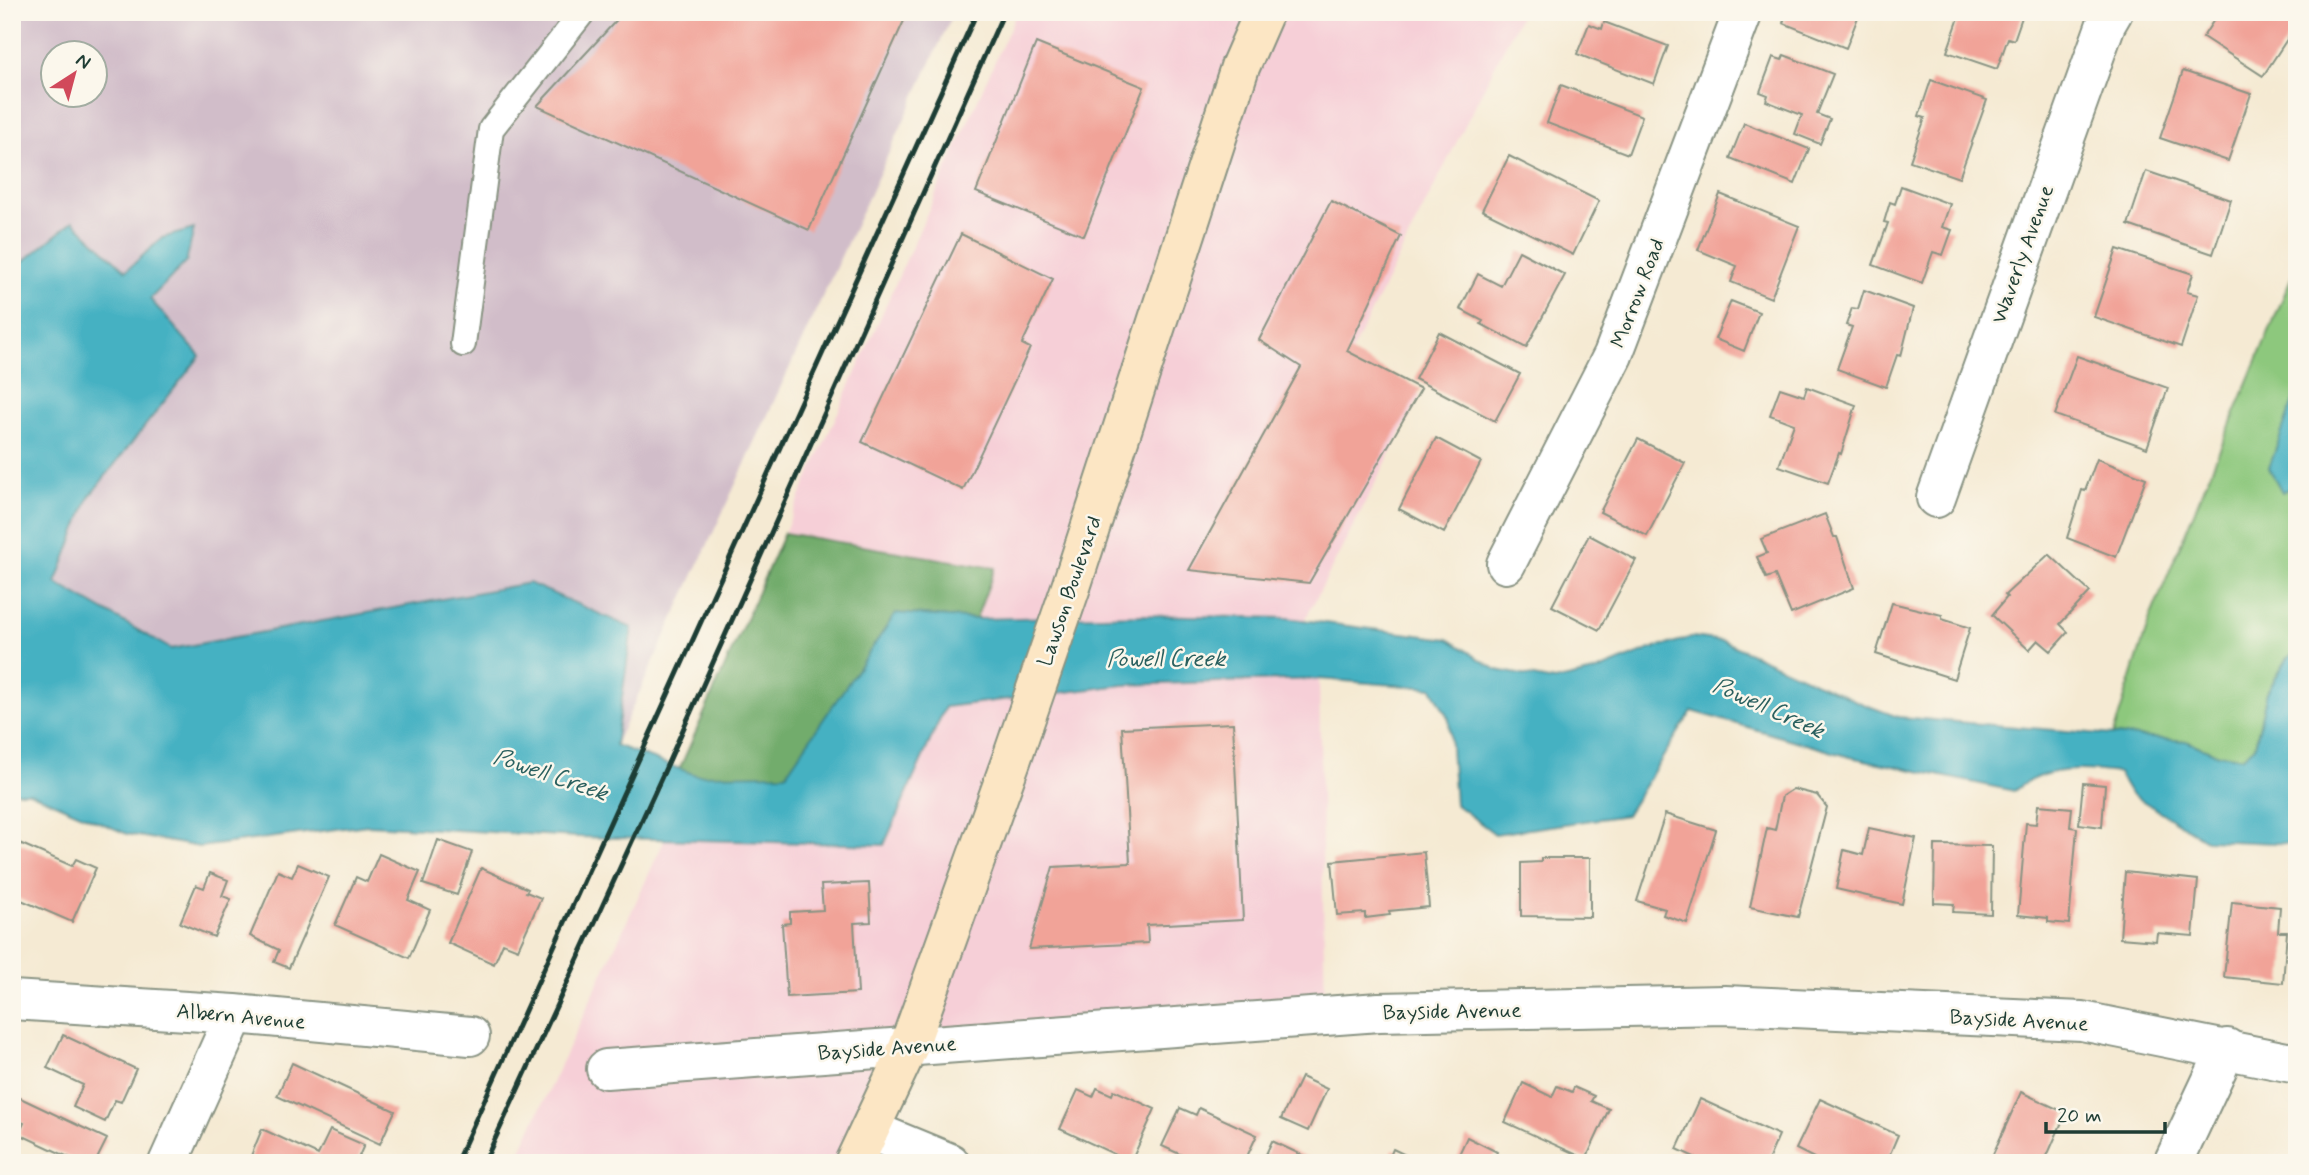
<svg xmlns="http://www.w3.org/2000/svg" width="2309" height="1175" viewBox="0 0 2309 1175" font-family="Mynerve,sans-serif">
  <style>
    .built { fill: #f6cfd7 }
    .industrial { fill: #d1bdc9; fill-rule: evenodd }
    .green { fill: #8dc87d; stroke: #568258; stroke-width: 2 }
    .forest { fill: #72ac6c; stroke: #487450; stroke-width: 2 }
    .water { fill: #45b1c2; stroke: #32777b; stroke-width: 2 }
    .building { fill: #f1a398 }
    .lines { fill: none; stroke-linecap: round; stroke-linejoin: round }
    .lane-casing { stroke: #8a9484; stroke-width: 28 }
    .street-casing { stroke: #8a9484; stroke-width: 42 }
    .secondary-casing { stroke: #8a9484; stroke-width: 42 }
    .lane { stroke: #fff; stroke-width: 24 }
    .street { stroke: #fff; stroke-width: 38 }
    .secondary { stroke: #fce6c4; stroke-width: 38 }
    .rail { stroke: #1f3d34; stroke-width: 5 }
    .labels { text-anchor: middle; stroke-width: 5; stroke-linejoin: round; paint-order: stroke }
    .street-label { font-size: 21px; fill: #1f3d34; stroke: #fbf7ec }
    .water-label { font-size: 23px; font-style: italic; fill: #2a605f; stroke: #fbf7ec }
  </style>
  <rect width="100%" height="100%" fill="#fbf7ec"/>
  <filter id="ink" filterUnits="userSpaceOnUse"><feTurbulence type="fractalNoise" baseFrequency=".0143" numOctaves="2"/><feDisplacementMap in="SourceGraphic" scale="14" xChannelSelector="R" yChannelSelector="G"/><feConvolveMatrix kernelMatrix="1 2 1 2 8 2 1 2 1" color-interpolation-filters="sRGB"/></filter>
  <filter id="wash" filterUnits="userSpaceOnUse"><feTurbulence type="fractalNoise" baseFrequency=".00686" numOctaves="4" result="noise"/><feDisplacementMap in="SourceGraphic" scale="28" xChannelSelector="R" yChannelSelector="G"/><feGaussianBlur stdDeviation="1.57" result="paint"/><feColorMatrix in="noise" values="0 0 0 0 0 0 0 0 0 0 0 0 0 0 0 0 0 1.4 0 .05"/><feComposite in="paint" operator="in"/></filter>
  <g filter="url(#wash)">
    <rect width="100%" height="100%" fill="#f5ead3"/>
    <path class="built" d="M1017 12H1522L1348 358 1420 396 1305 620 976 619 994 568 784 533Z
      M1319 679 1325 1008 913 1060 863 1163H515L665 839 884 845 944 707 1123 685Z"/>
    <path class="industrial" d="M12 12H954L615 745 632 628 529 583 171 649 56 583 89 497 199 357 150 299 186 262 162 238 126 271 73 222 12 271ZM52 52H94V94H52Z"/>
    <path class="green" d="M2297 264V651L2288 658 2267 692 2255 746 2242 757 2217 754 2186 741 2113 735 2150 618Z"/>
    <path class="forest" d="M784 533 995 568 976 619 896 613 786 775H695L679 770Z"/>
    <path class="water" d="M73 221 126 271 162 238 194 229 186 262 150 299 200 356 89 497 56 583 171 649 529 583 632 628 615 745 696 775 786 774 896 613 976 619 1142 615 1287 618 1448 639 1497 670 1554 681 1594 672 1648 650 1693 637 1723 641 1863 704 1898 717 2186 741 2217 754 2242 757 2255 746 2267 692 2288 658 2297 651V844L2206 840 2130 793 2118 773C2082 768 2044 766 2014 791L1850 757 1692 711 1626 815 1495 834 1455 804 1449 719 1432 688 1319 679 1123 685 945 707 884 845 578 837 368 825 199 847 127 834 29 792H12V271Z
      M2297 390V484L2282 492 2269 468Z"/>
    <g id="blocks">
      <path class="building" d="M624 12H908L809 230 537 106Z
        M1787 12H1860L1846 48 1783 23Z
        M1961 12H2017L2022 17 2014 40 2008 38 1997 69 1947 52Z
        M2219 12H2293L2297 15V24L2263 76 2203 37Z
        M1604 22 1668 46 1654 84 1577 54 1589 24 1602 29Z
        M1036 43 1144 87 1084 236 976 192Z
        M1784 55 1833 74 1817 114 1830 119 1820 144 1795 134 1802 115 1766 101 1768 95 1760 92 1773 57 1782 60Z
        M2183 71 2251 94 2228 161 2160 138Z
        M1931 80 1987 100 1959 178 1910 161 1925 118 1919 116Z
        M1561 85 1642 116 1628 154 1547 123Z
        M1744 123 1809 149 1795 184 1730 158Z
        M1509 156 1599 201 1573 255 1482 210Z
        M2146 171 2231 200 2213 254 2128 225Z
        M1901 186 1950 204 1942 227 1952 230 1943 255 1933 252 1922 283 1873 265 1888 223 1884 222 1890 202 1895 204Z
        M1720 194 1799 226 1771 298 1731 282 1737 266 1698 250Z
        M1331 201 1401 236 1347 351 1421 389 1309 583 1189 570 1301 367 1259 340Z
        M961 234 1053 279 1022 344 1030 348 963 490 862 442Z
        M2117 249 2193 274 2187 292 2198 295 2181 347 2094 317Z
        M1519 251 1565 275 1526 348 1481 324 1483 321 1460 309 1478 274 1501 286Z
        M1864 290 1913 308 1901 356 1897 355 1886 387 1837 369 1852 327 1846 325 1852 308 1858 309Z
        M1731 301 1759 312 1744 351 1715 339Z
        M1439 332 1520 374 1495 421 1415 379Z
        M2077 356 2168 388 2147 448 2055 415Z
        M1807 387 1856 405 1841 454 1839 453 1828 483 1779 466 1794 424 1770 415 1780 388 1804 396Z
        M1436 438 1481 462 1444 533 1399 509Z
        M1638 439 1685 463 1647 536 1600 512Z
        M2097 459 2146 478 2116 557 2067 538 2082 490 2085 491Z
        M1825 514 1834 537H1837L1854 588 1791 614 1775 575 1766 578 1757 557 1767 553 1761 539Z
        M1589 535 1636 560 1599 630 1552 606Z
        M2049 554 2090 592 2060 624 2068 632 2051 651 2038 640 2029 650 1992 615 2007 597 2005 595Z
        M1892 603 1942 615V619L1970 628 1954 679 1876 654Z
        M1233 723 1243 920 1147 925 1148 943 1029 949 1053 867 1130 863 1122 728Z
        M2083 783 2105 785 2102 827 2079 824Z
        M1793 789 1817 795 1827 807 1798 917 1750 907 1767 828 1775 830 1782 796Z
        M2038 805 2072 808 2070 827 2077 828 2069 924 2048 922V918L2018 915 2026 823 2036 824Z
        M1665 814 1716 830 1687 923 1663 915 1665 909 1637 901Z
        M1869 828 1916 838 1902 904 1836 889 1844 850 1863 855Z
        M438 840 472 852 457 895 423 884Z
        M17 842 72 866 76 859 96 868 72 922 12 896V852Z
        M1935 845 1992 846 1991 914 1953 912 1954 904 1934 903Z
        M1424 852 1429 907 1389 911 1390 915 1365 918V913L1337 915 1332 861Z
        M379 854 420 872 408 900 430 910 409 958 335 925 356 877 367 882Z
        M1541 858H1590V917L1521 916V863L1541 862Z
        M298 864 329 877 289 968 274 962 279 950 250 936 278 871 292 877Z
        M481 868 528 889 526 892 541 898 518 949 503 943 494 964 448 943Z
        M2125 872 2198 880 2193 936 2157 933 2156 941 2120 938Z
        M210 873 228 880 222 896 231 899 214 937 180 923 196 885 204 888Z
        M869 883 871 922 854 923 858 993 787 997 782 924 790 923V912L823 910 821 885Z
        M2232 902 2280 907 2278 932H2287L2283 983 2224 977Z
        M63 1035 136 1069 121 1102 115 1100 105 1122 73 1107 83 1085 47 1068Z
        M292 1063 395 1111 380 1144 277 1096Z
        M1301 1077 1327 1089 1308 1131 1281 1119Z
        M1523 1083 1552 1097 1557 1086 1572 1092 1574 1087 1594 1096 1591 1101 1609 1109 1586 1159 1505 1122Z
        M1097 1088 1112 1095 1114 1090 1155 1109 1131 1162 1060 1129 1078 1090 1093 1097Z
        M2021 1092 2066 1113 2044 1163H1989Z
        M14 1095 107 1139 95 1163H81L19 1134 24 1123 12 1118Z
        M1700 1099 1779 1135 1767 1163H1707L1677 1149Z
        M1820 1099 1898 1135 1886 1163H1812L1814 1158 1796 1149Z
        M1180 1108 1196 1115 1199 1108 1257 1135 1244 1163H1199L1162 1146Z
        M262 1129 318 1155 330 1130 364 1145 356 1163H248Z
        M1467 1137 1497 1152 1492 1163H1455Z
        M1272 1141 1319 1163H1262Z
        M1393 1149 1422 1163H1387Z"/>
    </g>
  </g>
  <g filter="url(#ink)">
    <use href="#blocks" fill-opacity="0" stroke="#8a9484" stroke-width="2"/>
    <g class="lines">
      <defs>
        <path id="lane" d="M463 344 491 129 583 12"/>
        <path id="street" d="M1936 498 2106 24 2113 12
          M1506 564 1613 355 1743 12
          M12 1000 235 1014 470 1036
          M606 1069 1379 1012 1725 1005 2082 1021 2297 1064
          M870 1130 950 1163
          M168 1163 235 1014
          M2173 1163 2227 1048"/>
        <path id="secondary" d="M854 1163 908 1048 1011 761 1071 587 1240 67 1264 12"/>
      </defs>
      <use href="#lane" class="lane-casing"/>
      <use href="#street" class="street-casing"/>
      <use href="#secondary" class="secondary-casing"/>
      <use href="#lane" class="lane"/>
      <use href="#street" class="street"/>
      <use href="#secondary" class="secondary"/>
      <path class="rail" d="M456 1163 977 12
        M484 1163 664 772 1004 12"/>
    </g>
  </g>
  <g class="labels">
    <g class="street-label">
      <text transform="translate(2022 254) rotate(-70)" y="7">Waverly Avenue</text>
      <text transform="translate(1637 293) rotate(-69)" y="7">Morrow Road</text>
      <text transform="translate(1069 591) rotate(-71)" y="7">Lawson Boulevard</text>
      <text transform="translate(1452 1011) rotate(-1)" y="7">Bayside Avenue</text>
      <text transform="translate(241 1016) rotate(5)" y="7">Albern Avenue</text>
      <text transform="translate(2019 1020) rotate(3)" y="7">Bayside Avenue</text>
      <text transform="translate(887 1048) rotate(-4)" y="7">Bayside Avenue</text>
    </g>
    <g class="water-label">
      <text x="1166" y="666">Powell Creek</text>
      <text transform="translate(1769 707) rotate(24)" y="8">Powell Creek</text>
      <text transform="translate(551 774) rotate(19)" y="8">Powell Creek</text>
    </g>
  </g>
  <rect width="2309" height="1175" fill="none" stroke="#fbf7ec" stroke-width="42"/>
  <g transform="translate(74 74) rotate(36)"><circle r="33" fill="#fbf7ec" stroke="#a3ada2" stroke-width="2"/>
  <path d="M0-5L12 26L0 18L-12 26Z" fill="#d1495b"/>
  <text y="-10" font-size="19" font-weight="bold" text-anchor="middle" fill="#1f3d34">N</text>
  </g>
  <path d="M2046 1122v10h119v-10" fill="none" stroke="#1f3d34" stroke-width="3.5"/>
  <text x="2057" y="1122" font-size="21" fill="#1f3d34" stroke="#fbf7ec" stroke-width="5" paint-order="stroke">20 m</text>
</svg>
